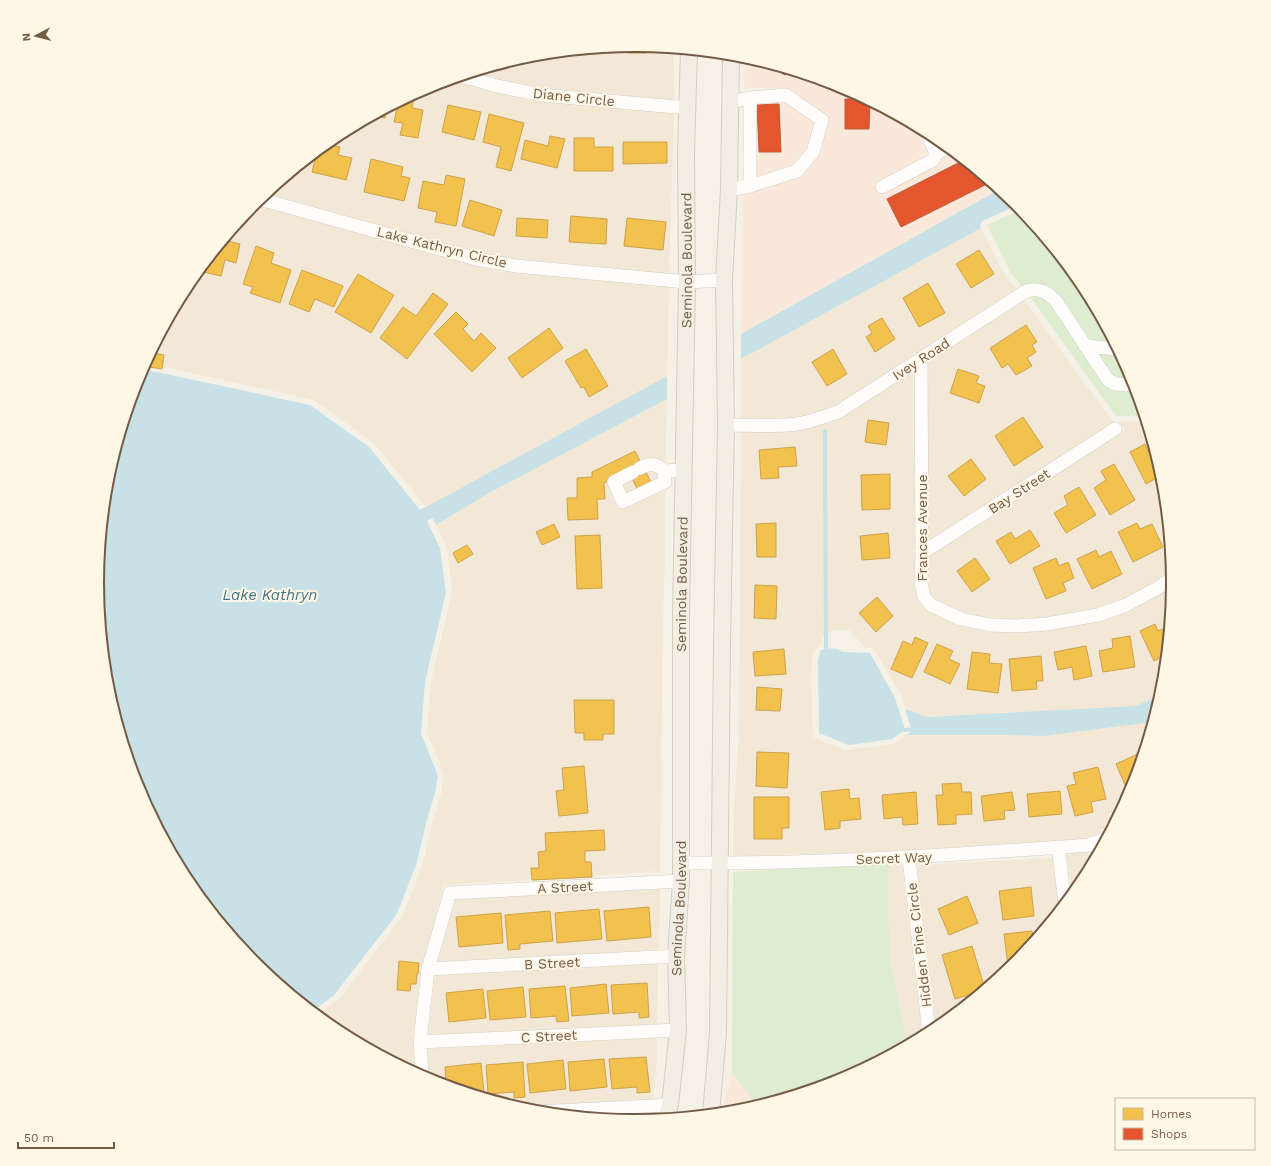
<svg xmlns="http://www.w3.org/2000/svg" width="1271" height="1166" viewBox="0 0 1271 1166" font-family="'Work Sans',sans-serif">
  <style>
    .residential { fill: #f2e8d5 }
    .commercial { fill: #fae9db }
    .green { fill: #deedcf }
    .water { fill: #c7e1e6 }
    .homes { fill: #f2c14e; stroke: #cca24c }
    .shops { fill: #e4572e; stroke: #c25835 }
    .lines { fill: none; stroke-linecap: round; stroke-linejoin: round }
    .stream { stroke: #c7e1e6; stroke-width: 4 }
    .canal { stroke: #c7e1e6; stroke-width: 13 }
    .minor-casing { stroke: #d5ccc1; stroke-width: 14 }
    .major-casing { stroke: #d5cdc3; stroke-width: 18 }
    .minor { stroke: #fefdfb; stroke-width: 13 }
    .major { stroke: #f2eee3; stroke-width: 16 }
    .labels { text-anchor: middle; stroke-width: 4; stroke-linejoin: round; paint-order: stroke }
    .street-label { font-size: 14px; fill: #745b46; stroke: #fff7e6 }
    .water-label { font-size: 15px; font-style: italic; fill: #3f7588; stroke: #fff7e6 }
    .rim { fill: none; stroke: #745b46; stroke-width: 2 }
  </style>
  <rect width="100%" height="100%" fill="#f6f1e6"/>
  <path class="residential" d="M636 45 674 49V100L542 88 499 80 474 73 531 55Z
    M450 80 495 92 540 101 674 113 669 274 518 259 478 253 266 193 337 136 430 86Z
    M254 204 474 265 515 272 669 287 667 376 426 507 374 443 314 400 146 363 188 284Z
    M981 228 1005 276 1016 289 918 353H913V356L835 406 815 413 796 417 782 418 741 419V359Z
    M1024 300 1105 411 1111 419 1115 421 929 540 928 362Z
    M913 372 915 549 912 551 915 555 914 583 918 601 927 611 957 625 988 632 1017 633 1049 630 1100 621 1160 594 1173 586 1163 688 1162 691 1150 700 1135 706 928 717 905 709 902 696 875 651 872 648H866L849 630H832L822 638 820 644 814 651 812 660 811 680 813 736 816 739 840 747 843 750H849L893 744 907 735H1003L1043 736 1153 722 1132 789 1110 831 1088 839 908 851 733 856V827L739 729 741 432H783L799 430 819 425 842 417Z
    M667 399 665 479V556L663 623 660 871 445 885 442 887V892L423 963H421V969L413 1036 414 1072 336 1030 317 1015 340 998 402 917 423 863 432 824 441 794 444 774 427 732 431 682 452 592 447 548 436 525 489 493Z
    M1119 421 1146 422 1163 478 1172 571 1152 584 1121 600 1097 608 1046 617 1017 620 991 619 964 613 936 600 930 594 928 582 929 556 1125 430Z
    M1101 848 1083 882 1072 895 1066 853 1092 851Z
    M1052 858 1059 911 1016 964 936 1029 917 865Z
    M902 865 922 1037 907 1045 890 958 888 896 889 866Z
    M660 889 659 950 438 962 455 899Z
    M658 963 657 1025 428 1036 435 975Z
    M657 1038V1060L653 1100 515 1106 429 1080 428 1049Z
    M651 1113 650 1120 635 1121 585 1116Z"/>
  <path class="commercial" d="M745 57 842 86 916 126 927 155 873 184 880 195 937 166 942 158 953 151 1000 189 741 334 743 194 754 192 799 177 803 175 820 153 829 121 826 115 790 90 786 88H752L744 89Z
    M783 101 814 123 806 149 792 165 743 181 744 103Z
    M732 1073 757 1106 740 1111 722 1112Z"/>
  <path class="green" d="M1021 208 1083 284 1133 377 1144 416H1116L1031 298 1011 273 987 225 1018 211Z
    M889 865 888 896 890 958 907 1045 841 1080 757 1106 732 1073 733 872 833 866Z"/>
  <path class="water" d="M1000 189 1016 203 1017 204 1014 207 982 221 980 224 981 228 741 359V334Z
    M143 369 310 405 369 447 424 515 440 548 446 593 425 682 421 733 438 776 435 793 426 823 417 862 397 914 334 995 313 1011 255 963 188 882 138 789 108 688 98 583 108 478 139 377Z
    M667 376V399L489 493 436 525 430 513 426 507Z
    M826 648 837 649 843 652 870 653 895 698 905 730 892 739 849 745 819 733 818 661 820 651Z
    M1162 691 1153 722 1043 736 1003 735H907L911 731V728L905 709 928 717 1135 706 1150 700Z"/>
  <path class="homes" d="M636 45 646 46V53H628V46Z
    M619 47V52L585 51V50Z
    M411 96H414L412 108 423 110 418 138 400 135 403 123 394 122 398 103Z
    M448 105 481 112 474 140 442 132Z
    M387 109 385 118 374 116Z
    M489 114 524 123 511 171 496 167 501 147 483 142Z
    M550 136 565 139 557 168 521 159 525 140 548 146Z
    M574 138H594V147H613V171H574Z
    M623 142H667V163L623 164Z
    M327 144 340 147 338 155 352 158 346 180 312 172 317 152Z
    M371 159 403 167 401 176 410 178 404 201 364 192Z
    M446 175 465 179 456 226 435 222 437 212 418 208 423 181 444 185Z
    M470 200 502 210 494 236 462 226Z
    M571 216 607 219 606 244 569 242Z
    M517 218 548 220 547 238 516 236Z
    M627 218 666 222 663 250 624 246Z
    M224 240 240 244 236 263 225 260 221 276 199 271Z
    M256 246 274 253 271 263 291 270 280 303 250 293 253 287 243 284Z
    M979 250 994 274 971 288 956 264Z
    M302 270 343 286 334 307 315 299 309 312 289 304Z
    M358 274 394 295 371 333 335 312Z
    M928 283 945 313 919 327 903 298Z
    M433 293 448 304 407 359 380 338 403 307 416 316Z
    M456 312 468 324 463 329 474 341 481 333 496 348 472 372 434 334Z
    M882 318 895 339 875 352 866 337 872 333 868 326Z
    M1026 325 1037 342 1032 345 1036 352 1027 358 1032 366 1016 375 1008 364 1002 368 990 348Z
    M549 328 563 348 522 378 508 358Z
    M586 349 608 386 589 397 584 387 581 388 565 361Z
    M833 349 847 374 827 386 812 362Z
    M151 353 164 355 162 369 149 367Z
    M958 369 979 376 976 383 985 386 979 403 950 393Z
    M1023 417 1043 447 1014 466 995 436Z
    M868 420 889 423 886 445 865 442Z
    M1145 444 1148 451 1154 448 1162 475 1146 484 1130 452Z
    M795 447 797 466 778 467 779 478 761 479 759 450Z
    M635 451 652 484 638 491 631 476 632 469 604 483 605 499H597L598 519 568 520 567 498H577V478L592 477V472Z
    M971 459 986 479 964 496 948 476Z
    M1114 464 1135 500 1110 515 1094 488 1106 480 1101 471Z
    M890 474V509L862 510 861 475Z
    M1079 487 1096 515 1066 533 1054 513 1068 505 1064 496Z
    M1166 506 1167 521 1161 508Z
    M776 523V557H757L756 524Z
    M1137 523 1140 529 1152 524 1163 547 1133 562 1118 532Z
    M554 524 560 537 542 545 536 532Z
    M1030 530 1040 546 1010 564 996 541 1011 532 1015 539Z
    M888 533 890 558 862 560 860 536Z
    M600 535 602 588 577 589 575 536Z
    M467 545 473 554 458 563 453 553Z
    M1096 550 1099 557 1111 551 1122 574 1092 589 1077 559Z
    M975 558 990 579 972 592 957 571Z
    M1056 558 1059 566 1068 562 1074 578 1063 583 1066 591 1046 599 1033 568Z
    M755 585 777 586 776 619 754 618Z
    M877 597 893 616 876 632 859 613Z
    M1155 624 1158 631 1169 626 1166 655 1154 661 1140 631Z
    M1130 636 1135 667 1103 672 1099 651 1113 648 1112 639Z
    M915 637 928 643 912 678 891 669 903 641 912 645Z
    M937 644 953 651 949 659 960 664 950 684 924 672Z
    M1086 646 1092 676 1074 680 1072 667 1058 670 1054 652Z
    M784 649 786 674 755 676 753 652Z
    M972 652 990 654 989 663 1002 664 998 693 967 689Z
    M1041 656 1043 681H1036L1037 689 1012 691 1009 659Z
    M757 687 782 689 780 711 756 710Z
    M574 700H614V734H603V740H584V733H575Z
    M1144 751 1132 789 1129 794 1116 764Z
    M757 752 789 753 787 788 756 786Z
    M584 766 588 813 559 816 556 791 564 790 562 768Z
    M1098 767 1106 799 1091 802 1093 812 1075 816 1067 786 1076 784 1073 773Z
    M961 783 962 792H971L972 814 956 815V824L938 825 936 795H943L942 784Z
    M849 789 850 799 859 798 861 819 840 821V828L825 830 821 792Z
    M1060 791 1062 814 1029 817 1027 794Z
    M916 792 918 824 903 825 902 817 884 819 882 795Z
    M1012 792 1015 810 1004 811 1005 819 984 821 981 796Z
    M754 797H789V828H782V839H754Z
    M604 830 605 850 585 851V862H591L592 877 532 880 531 868H539L538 852 546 851 545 833Z
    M1031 887 1034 916 1003 920 999 891Z
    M967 896 978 923 949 935 938 909Z
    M649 907 651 937 607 941 604 911Z
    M599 909 602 939 557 943 555 913Z
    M550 911 553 941 520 944V949L508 950 505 915Z
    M501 913 503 943 459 947 456 917Z
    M1032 931 1034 942 1016 964 1013 966H1008L1004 934Z
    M972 946 985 989 982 991 955 999 942 955Z
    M399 961 419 963 418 974H417L416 984H411L410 991 397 990Z
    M647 983 649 1017 639 1018V1012L613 1014 611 985Z
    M606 984 609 1013 572 1016 570 988Z
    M565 986 569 1021 557 1022 556 1016 531 1018 529 989Z
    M523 987 526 1017 490 1020 487 991Z
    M483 989 486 1018 449 1022 446 993Z
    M646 1057 650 1092 637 1093V1087L612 1089 609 1059Z
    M604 1059 607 1087 570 1091 568 1062Z
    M563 1060 566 1089 530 1093 527 1064Z
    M523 1062 525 1097 514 1098V1092L488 1094 486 1065Z
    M481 1063 484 1093 474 1094 446 1085 445 1067Z"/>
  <path class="shops" d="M765 63 789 70 785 75Z
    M845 99H867L870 101 869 129H845Z
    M779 104 781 152H759L757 105Z
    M964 160 991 182 901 227 887 199Z"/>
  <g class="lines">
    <path class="stream" d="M825 431 826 648
      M905 730 915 729"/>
    <path class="canal" d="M424 515 446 505"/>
    <defs>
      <path id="minor" d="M462 76 497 86 541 95 688 108
        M936 154 948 147
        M750 186V98
        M882 187 933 160 936 154 926 131
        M729 190 750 186 797 171 813 152 822 120 786 95 750 98 730 102
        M260 199 476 259 516 266 687 282 724 280
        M1085 346 1117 349
        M921 359 922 553 921 583 924 597 931 605 961 619 990 625 1017 626 1047 624 1098 615 1124 606 1156 589 1173 578
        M726 425C749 425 773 427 797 424 811 422 825 416 838 412L1023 293C1035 286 1047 291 1056 301L1108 380 1115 384 1135 385
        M640 468C649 463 657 463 664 471
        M633 472 614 482 623 502 665 482 664 471 683 470
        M922 553 1115 429
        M1058 847 1065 903
        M909 858 929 1033
        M680 863C817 864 953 855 1089 845L1106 839
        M428 969 676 956
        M420 1042 678 1030
        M422 1076 420 1042 428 969 450 893 681 881
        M539 1112 670 1105"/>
      <g id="major">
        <path d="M711 1114 718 1033 722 645 726 425 724 280 729 190 731 54"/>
        <path id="s1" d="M666 1118 670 1105 678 1030 676 956 681 881V615L687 282 686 153 689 50"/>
      </g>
    </defs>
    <use href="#minor" class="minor-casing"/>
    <use href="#major" class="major-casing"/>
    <use href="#minor" class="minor"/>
    <use href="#major" class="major"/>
  </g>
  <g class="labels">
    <g class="street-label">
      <text transform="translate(574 97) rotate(6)" y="5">Diane Circle</text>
      <text transform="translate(442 247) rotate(14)" y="5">Lake Kathryn Circle</text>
      <text dy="5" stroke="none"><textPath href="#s1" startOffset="859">Seminola Boulevard</textPath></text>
      <text transform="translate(921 359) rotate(-33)" y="5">Ivey Road</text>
      <text transform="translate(1019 491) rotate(-33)" y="5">Bay Street</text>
      <text transform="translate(922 528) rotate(-90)" y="5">Frances Avenue</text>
      <text dy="5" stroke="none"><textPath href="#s1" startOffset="535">Seminola Boulevard</textPath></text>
      <text transform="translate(894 858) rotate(-2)" y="5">Secret Way</text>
      <text transform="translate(565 887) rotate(-3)" y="5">A Street</text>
      <text dy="5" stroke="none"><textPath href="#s1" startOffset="211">Seminola Boulevard</textPath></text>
      <text transform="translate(919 945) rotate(-97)" y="5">Hidden Pine Circle</text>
      <text transform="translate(552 963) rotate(-3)" y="5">B Street</text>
      <text transform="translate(549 1036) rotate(-3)" y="5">C Street</text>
    </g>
    <g class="water-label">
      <text x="270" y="600">Lake Kathryn</text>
    </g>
  </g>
  <path d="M0 0H1271V1166H0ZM104 583a531 531 0 1 1 1062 0a531 531 0 1 1-1062 0Z" fill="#fff7e6" fill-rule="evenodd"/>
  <path class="rim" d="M104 583a531 531 0 1 1 1062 0a531 531 0 1 1-1062 0Z"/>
  <rect x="1115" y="1098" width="140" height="52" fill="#fff7e6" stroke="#c7b9a6"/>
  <rect x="1123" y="1108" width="20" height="12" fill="#f2c14e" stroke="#c7b9a6"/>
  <text x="1151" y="1118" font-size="12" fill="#745b46">Homes</text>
  <rect x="1123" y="1128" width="20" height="12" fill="#e4572e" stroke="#c7b9a6"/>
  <text x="1151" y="1138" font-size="12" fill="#745b46">Shops</text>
  <g transform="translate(36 36) rotate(263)" stroke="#fff7e6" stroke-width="3" paint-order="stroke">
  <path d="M0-3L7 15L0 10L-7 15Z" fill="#745b46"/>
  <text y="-6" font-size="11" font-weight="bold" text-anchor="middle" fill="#745b46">N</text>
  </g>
  <path d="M18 1142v6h96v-6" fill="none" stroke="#745b46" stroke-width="2"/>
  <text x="24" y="1142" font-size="12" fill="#745b46" stroke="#fff7e6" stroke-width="3" paint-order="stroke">50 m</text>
</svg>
